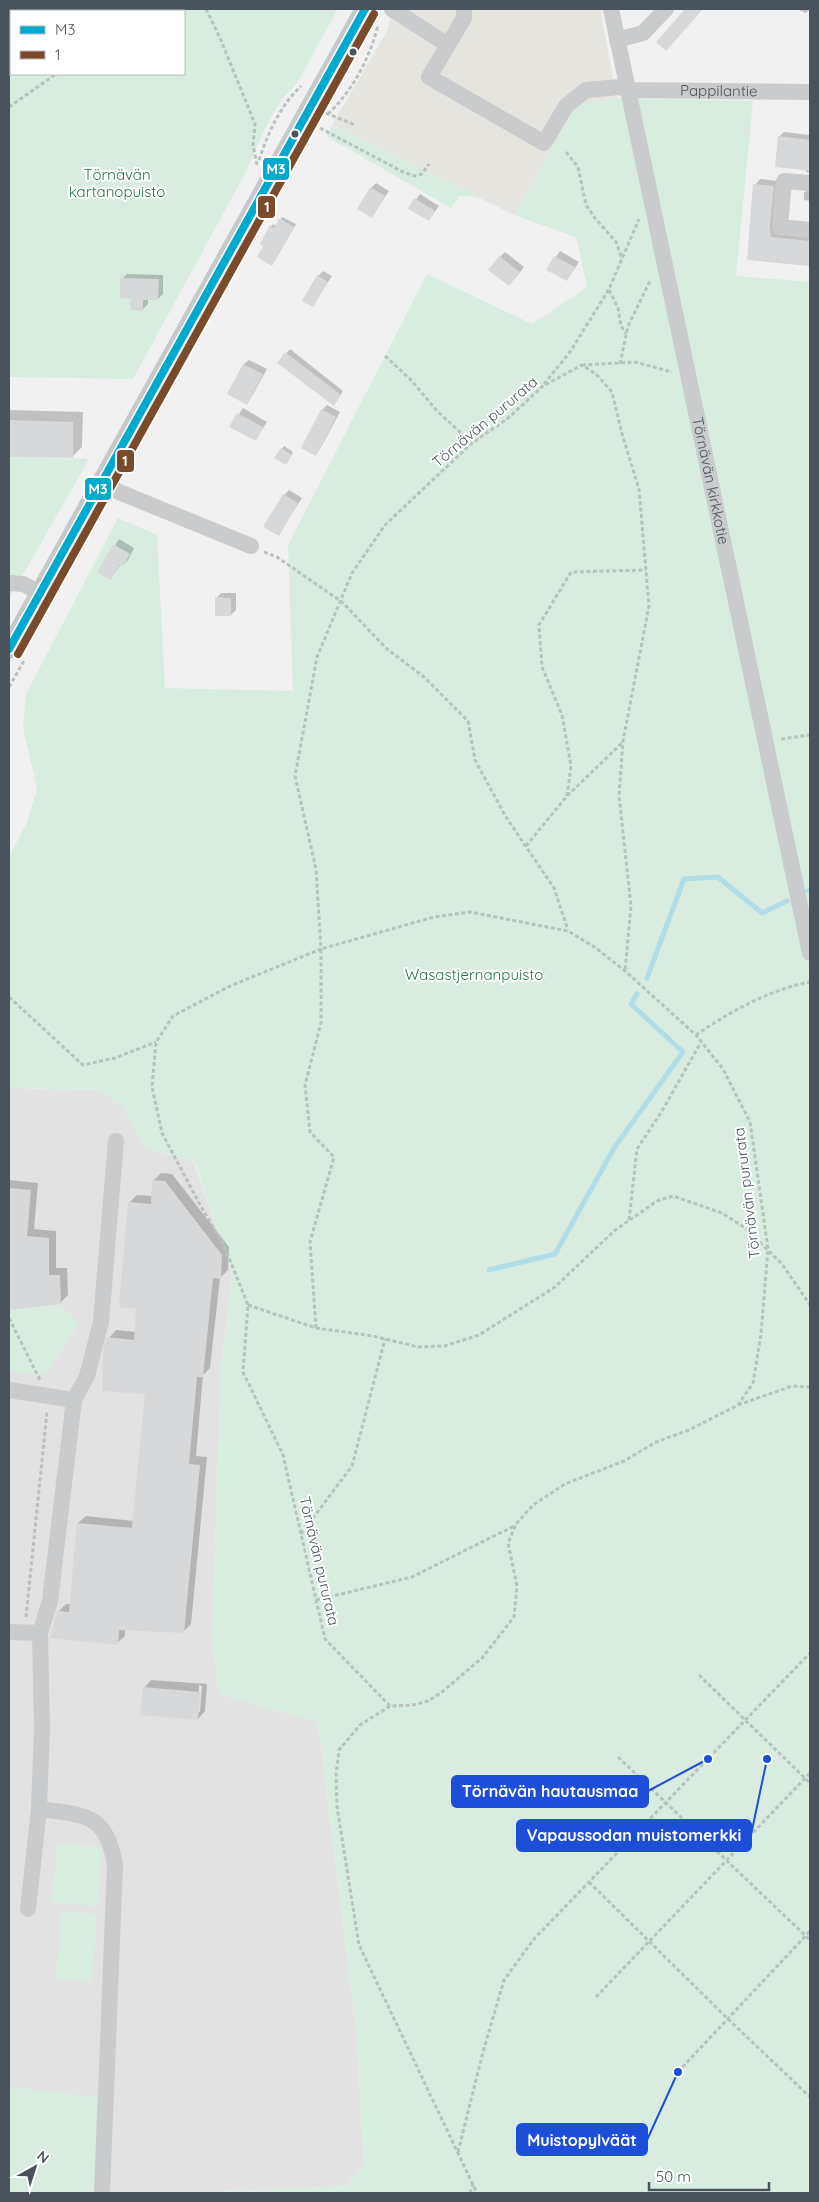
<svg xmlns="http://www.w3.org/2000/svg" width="819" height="2202" viewBox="0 0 819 2202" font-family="Quicksand,sans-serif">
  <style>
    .commercial { fill: #e5e4df }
    .education { fill: #e3e2e2 }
    .green { fill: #d8ede0; fill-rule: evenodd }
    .shadow { fill: #0003; fill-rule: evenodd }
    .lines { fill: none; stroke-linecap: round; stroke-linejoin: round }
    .stream { stroke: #b1dde7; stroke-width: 5 }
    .building { fill: #d7d8da }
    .path { stroke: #b8c2bf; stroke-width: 3; stroke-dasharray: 4 2.5; stroke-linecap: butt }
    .minor { stroke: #c9cbcc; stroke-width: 16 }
    .major { stroke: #c6c9cc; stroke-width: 20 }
    .bus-1-casing { stroke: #fff; stroke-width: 11 }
    .bus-2-casing { stroke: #fff; stroke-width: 11 }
    .bus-1 { stroke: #00a9ce; stroke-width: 8 }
    .bus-2 { stroke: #7a4b2a; stroke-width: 8 }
    .bus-dot { fill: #4a535b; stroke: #fff; stroke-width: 2 }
    .labels { text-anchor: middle; stroke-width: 4; stroke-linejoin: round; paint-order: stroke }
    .street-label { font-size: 15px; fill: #4a535b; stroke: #fff }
    .park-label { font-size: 15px; fill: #21754a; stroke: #fff }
    .leader { fill: none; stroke: #1d4ed8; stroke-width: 2 }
    .callout-dot { fill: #1d4ed8; stroke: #fff; stroke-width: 2 }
    .callout { fill: #1d4ed8; stroke: #1d4ed8; stroke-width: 2 }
    .callout-label { font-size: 16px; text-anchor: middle; font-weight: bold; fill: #fff }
    .line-badge { stroke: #fff; stroke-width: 2 }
    .badge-label { font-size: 14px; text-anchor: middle; font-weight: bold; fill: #fff }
  </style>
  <rect width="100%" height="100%" fill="#f1f1f1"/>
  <path class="commercial" d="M393 9H600L617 98 577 106 514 215 332 125 387 31Z"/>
  <path class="education" d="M9 1088 101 1090 124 1109 145 1148 194 1162 232 1274 221 1370 212 1638 219 1694 318 1722 357 2037 364 2165 346 2186 194 2193H9Z"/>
  <path class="green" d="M9 9H338L297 83 282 99 268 122 246 172 133 379 9 377ZM11 11H184V74H11Z
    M617 98 753 101 736 276 810 282V2193H194L346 2186 364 2165 357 2037 318 1722 219 1694 212 1638 221 1370 232 1274 195 1162 145 1148 124 1109 101 1090 9 1088V857L27 822 37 789 23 728 26 694 118 518 157 535 165 688 293 691 288 545 427 274 532 324 587 287 576 237 514 215 577 105Z
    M332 125 335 127 482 197 459 196 451 208 326 136Z
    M9 457 89 459 9 599Z
    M61 1304 78 1325 48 1371 42 1375 9 1371V1310Z
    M57 1844 102 1847 97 1906 52 1902Z
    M62 1911 97 1914 92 1981 56 1978Z
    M9 2087 106 2098 102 2193H9Z"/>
  <path class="shadow" d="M796 9H810L806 13Z
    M784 132 810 135V173L806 172V169L779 137Z
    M760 179 778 181 775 220 810 235V265L748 259 755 185Z
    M376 183 389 191 372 217 371 188Z
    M809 188 810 201 804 200V193Z
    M420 194 439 206 429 220 410 208Z
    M282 217 296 224 274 262 271 226 273 224 276 226Z
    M560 251 579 262 567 280 548 269Z
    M505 252 524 267 514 280 500 257Z
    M323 271 332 276 312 306 318 276Z
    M127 274 163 275V294L158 299H148V304L143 309 132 297 122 279Z
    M290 349 343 391 337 401 279 363Z
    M249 360 267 369 251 398 247 403 229 394 244 364Z
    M327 405 340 412 320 449 315 454 322 410Z
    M243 408 267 422 255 440 231 426Z
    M9 410 83 412 82 447 72 457 9 456Z
    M284 446 293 452 288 461 276 458Z
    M289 490 302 498 278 535 284 495Z
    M119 539 134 548 128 560 123 565 121 564 111 578 99 571Z
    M221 593H236V610L231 615 216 598Z
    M161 1173 172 1174 229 1247 228 1270 220 1278 210 1368 203 1375 196 1456 207 1457 191 1624 184 1631 125 1629V1636L117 1643 59 1611 66 1604H71L78 1523 86 1516 134 1521 146 1393 109 1338 116 1330 136 1332 137 1308 129 1203 137 1195 152 1196 153 1181Z
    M9 1180 38 1183 34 1229 56 1231V1268H67L68 1295 60 1303 9 1308Z
    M151 1680 207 1684 205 1711 198 1719 144 1688ZM199 1685 202 1686 200 1712H197Z"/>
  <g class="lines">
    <path class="stream" d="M808 891 810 890
      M647 978 684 879 718 877 762 913 787 901
      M489 1270 555 1254 614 1148 683 1052 631 1004 637 994"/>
  </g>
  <path class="building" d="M685 9H703L666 51 656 42Z
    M778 136 810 140V171L775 167Z
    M753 184 774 186 770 226 771 237 810 241V266L747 260Z
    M370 187 385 196 372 218 357 209Z
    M414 198 435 211 429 221 408 209Z
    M279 218 294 227 272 266 257 257 263 246 260 244 270 225 274 228Z
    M499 256 520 272 509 286 488 270Z
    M554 256 575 267 567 281 546 270Z
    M317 275 328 282 313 307 302 301Z
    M120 278 159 279 158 300H143V311L130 310 131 299 120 298Z
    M285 352 341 395 334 406 277 363Z
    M243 364 263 374 247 405 227 394Z
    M321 409 336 417 316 456 301 448Z
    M237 413 263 427 256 441 229 427Z
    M9 420 73 422V458L9 457Z
    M281 448 292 455 286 465 274 458Z
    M283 494 298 503 279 536 263 527Z
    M113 544 130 554 123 566 120 564 111 580 97 572Z
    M215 597 231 598V616H215Z
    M152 1180 165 1181 222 1255 221 1279 213 1278 203 1377H197L189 1464 200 1465 184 1633 119 1630 118 1645 50 1638 57 1611 69 1612 77 1523 132 1528 145 1394 102 1391 103 1353 107 1337 134 1340 136 1309 119 1307 128 1202 151 1204Z
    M9 1188 31 1190 27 1236 49 1238V1275H60L61 1304 9 1310Z
    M143 1687 200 1692 198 1720 140 1715Z"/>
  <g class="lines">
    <path class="path" d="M206 9 220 38 255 124 253 145 257 165
      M144 11 147 9
      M9 107 56 74
      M326 113 355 125
      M328 114C353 90 370 58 378 25
      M320 128 403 172 415 176 422 174 429 164
      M566 152 578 167 586 205 595 218 616 242 622 259
      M259 160C268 133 280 106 301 86
      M609 290 618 308 621 326 626 334
      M385 356 410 379 438 412 472 443
      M620 364 628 326 651 279
      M582 365 635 362 672 372
      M544 384 570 352 609 289 639 219
      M264 552 277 557 342 602 387 649 424 677 468 721 475 760 506 817 554 888 568 930
      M9 687 25 659
      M781 739 810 735
      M567 796 571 766 562 715 542 667 539 625 571 572 646 570
      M526 846 567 796 623 742
      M9 997 83 1065 115 1058 156 1042
      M696 1035C729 1012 771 989 810 982
      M629 1220 637 1149 662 1111 701 1042
      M248 1305 316 1328 373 1336 418 1347 444 1346 479 1335 555 1287 614 1231 657 1201 673 1196 722 1213 744 1227 782 1264 810 1305
      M9 1318 40 1380
      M316 1328 310 1242 334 1157 310 1132 305 1085 321 1023V949L434 917 470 912 568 931 596 948 625 971 696 1035 723 1069 750 1122 768 1249 761 1334 753 1383 738 1405 689 1430 656 1442 624 1461 565 1484 533 1505 516 1524 508 1543 517 1586 514 1617 482 1658 442 1692 428 1701 413 1705 390 1706 325 1639 283 1455 243 1372 248 1305 225 1248 198 1201 162 1133 152 1087 156 1042 173 1016 230 986 321 949 316 869 295 776 317 657 352 573 385 525 472 443 507 419 543 386 582 365 596 374 612 392 622 434 639 489 649 606 623 741 619 796 631 906 625 971
      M738 1405 792 1386 810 1387
      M301 1534 352 1466 385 1339
      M316 1600 412 1577 516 1525
      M26 1617 47 1412
      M699 1675 810 1783
      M390 1706 360 1725 339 1750 336 1775 337 1807 359 1945 477 2193
      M618 1757 810 1940
      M589 1882 728 2019 810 2097
      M596 1997 810 1773
      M678 2072 810 1931
      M458 2152 483 2052 504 1980 534 1939 810 1653
      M470 2193 473 2184"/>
    <g class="minor">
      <path d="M392 9 448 45 464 18V9"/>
      <path id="s1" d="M611 9 810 953"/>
      <path d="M617 40 643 33 666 9"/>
      <path id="s2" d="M448 45 429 77 544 143 566 106 586 90 620 87 628 90 810 92"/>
      <path d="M810 230 780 227 784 181 810 183"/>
      <path d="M101 482 119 492 251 546"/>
      <path d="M9 583 23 584 40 593"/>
      <path d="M9 1390 74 1400 50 1601 40 1633 42 1729 39 1809 28 1909"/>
      <path d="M74 1400 87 1376 101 1322 116 1141"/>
      <path d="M9 1632 40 1633"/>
      <path d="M39 1809C84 1815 107 1813 115 1865L102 2193"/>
    </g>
    <path class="major" d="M9 649 365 9"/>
    <defs>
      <path id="bus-1" d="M9 649 365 9"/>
      <path id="bus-2" d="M18 654 374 14"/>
    </defs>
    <use href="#bus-1" class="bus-1-casing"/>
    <use href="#bus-2" class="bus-2-casing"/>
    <use href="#bus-1" class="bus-1"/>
    <use href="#bus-2" class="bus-2"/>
  </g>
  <g class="bus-dot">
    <circle cx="353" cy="52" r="4.5"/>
    <circle cx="295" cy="134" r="4.5"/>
  </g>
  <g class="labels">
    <g class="street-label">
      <text dy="5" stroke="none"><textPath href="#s2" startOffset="372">Pappilantie</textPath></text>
      <text transform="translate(485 422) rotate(-40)" y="5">Törnävän pururata</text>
      <text dy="5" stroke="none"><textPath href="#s1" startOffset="482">Törnävän kirkkotie</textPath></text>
      <text transform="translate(747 1193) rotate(-97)" y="5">Törnävän pururata</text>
      <text transform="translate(319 1561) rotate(77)" y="5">Törnävän pururata</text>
    </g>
    <g class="park-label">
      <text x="117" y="180">Törnävän<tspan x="117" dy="17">kartanopuisto</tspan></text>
      <text x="474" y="980">Wasastjernanpuisto</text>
    </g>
  </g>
  <path class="leader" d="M708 1759L648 1791M767 1759L751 1835M678 2072L647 2140"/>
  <g class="callout-dot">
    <circle cx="708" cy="1759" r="5"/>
    <circle cx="767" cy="1759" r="5"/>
    <circle cx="678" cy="2072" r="5"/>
  </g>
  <g class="callout">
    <rect x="452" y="1776" width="196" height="31" rx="5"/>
    <rect x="517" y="1820" width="234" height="31" rx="5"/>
    <rect x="517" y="2124" width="130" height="31" rx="5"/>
  </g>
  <g class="callout-label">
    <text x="550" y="1797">Törnävän hautausmaa</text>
    <text x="634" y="1841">Vapaussodan muistomerkki</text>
    <text x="582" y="2146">Muistopylväät</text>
  </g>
  <g class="line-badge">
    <rect x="262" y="157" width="28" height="24" rx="5" fill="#00a9ce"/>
    <rect x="257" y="195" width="19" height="24" rx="5" fill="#7a4b2a"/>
    <rect x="116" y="449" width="19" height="24" rx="5" fill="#7a4b2a"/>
    <rect x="84" y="477" width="28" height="24" rx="5" fill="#00a9ce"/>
  </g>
  <g class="badge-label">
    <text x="276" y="174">M3</text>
    <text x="267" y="212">1</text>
    <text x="125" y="466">1</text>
    <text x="98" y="494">M3</text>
  </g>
  <rect width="819" height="2202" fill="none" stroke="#4a535b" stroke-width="20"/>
  <rect x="10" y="10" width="175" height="65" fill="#ffffff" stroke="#b7babd"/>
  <rect x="20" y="26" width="25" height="8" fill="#00a9ce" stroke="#b7babd"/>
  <text x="55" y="35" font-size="15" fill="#4a535b">M3</text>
  <rect x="20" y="51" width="25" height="8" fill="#7a4b2a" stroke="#b7babd"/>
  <text x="55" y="60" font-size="15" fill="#4a535b">1</text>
  <g transform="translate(35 2167) rotate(39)" stroke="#ffffff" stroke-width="4" paint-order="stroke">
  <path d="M0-4L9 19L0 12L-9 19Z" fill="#4a535b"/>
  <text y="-8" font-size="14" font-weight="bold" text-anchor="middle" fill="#4a535b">N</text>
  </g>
  <path d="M649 2182v8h120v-8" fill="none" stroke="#4a535b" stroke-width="2.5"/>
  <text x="656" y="2182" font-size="15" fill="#4a535b" stroke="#ffffff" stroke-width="4" paint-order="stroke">50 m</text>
</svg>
